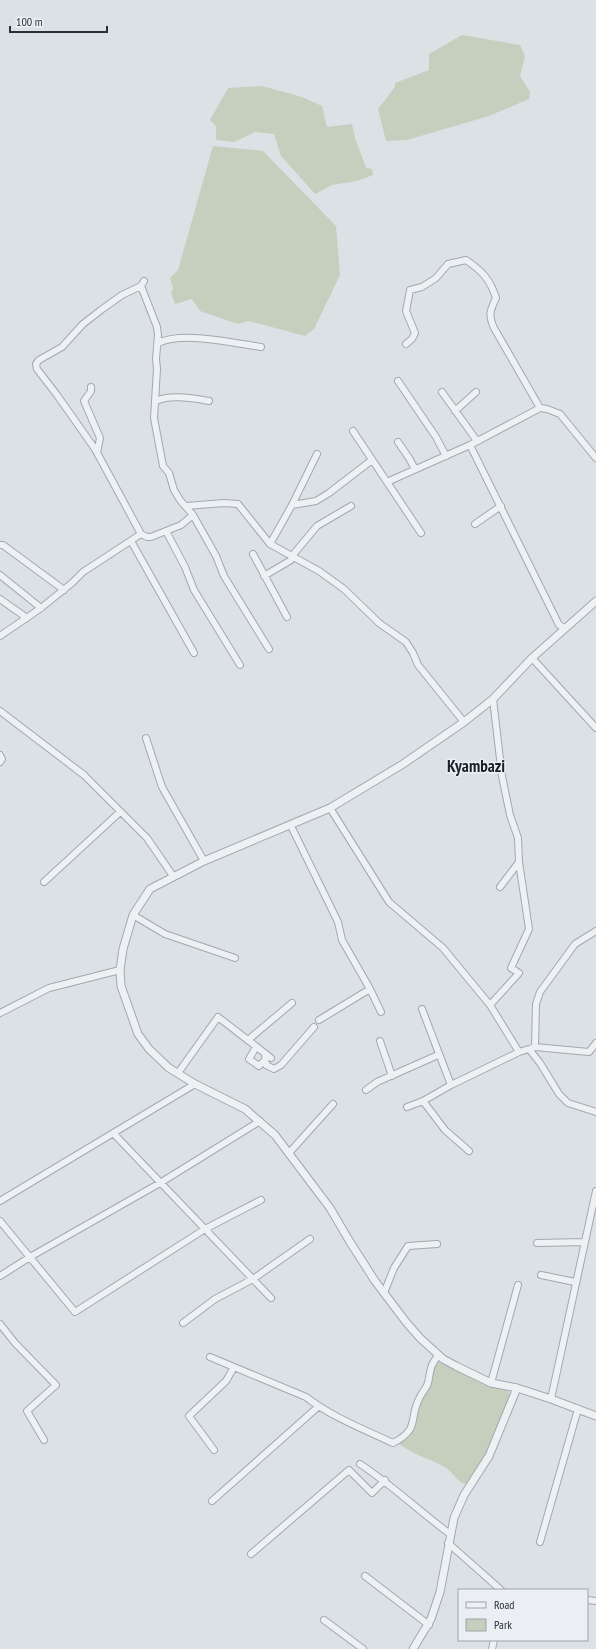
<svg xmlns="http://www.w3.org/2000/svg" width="596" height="1649" viewBox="0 0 596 1649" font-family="'PT Sans Narrow',sans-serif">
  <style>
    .green { fill: #c4cfbe }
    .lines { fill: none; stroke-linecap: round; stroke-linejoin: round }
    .minor-casing { stroke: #a2a8af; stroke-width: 8 }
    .tertiary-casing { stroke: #a2a8af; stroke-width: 9 }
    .minor { stroke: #eef1f4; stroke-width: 6 }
    .tertiary { stroke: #eef1f4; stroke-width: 7 }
    .labels { text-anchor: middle; stroke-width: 3; stroke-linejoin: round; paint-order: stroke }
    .quarter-label { font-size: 17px; font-weight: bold; fill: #19212b; stroke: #ebeff3 }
  </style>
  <rect width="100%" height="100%" fill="#dce1e5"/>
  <path class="green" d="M462 35 520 45 525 56 520 76 530 92 529 99 489 116 407 140 386 141 378 109 395 87V83L429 70V54Z
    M262 86 302 97 322 106 327 127 352 124 355 138 366 168 372 169 373 175 357 181 332 185 315 194 281 156 274 134 255 132 234 142 216 140V126L210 120 228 88Z
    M213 146 263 151 336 226 340 275 314 329 305 336 249 321 238 324 200 311 192 299 175 304 171 293 173 289 170 278 178 270Z
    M439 1362 487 1386 508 1391 510 1394 488 1452 469 1482 464 1484C456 1480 452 1471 443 1466 427 1458 412 1454 398 1443L410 1437C417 1421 427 1369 439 1362Z"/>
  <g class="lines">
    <defs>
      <path id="minor" d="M144 281 141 286 122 295 101 310 83 324 62 347 39 360 36 364 37 369 57 395 95 449 141 534 147 537H151L181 525 193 515
        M141 286 157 327 158 335 156 359 157 369 154 418 163 466 169 473 174 490 180 500 193 515 216 556 224 576 269 649
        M158 343C183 331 233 343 261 347
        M406 344 412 339 415 333 406 311 410 290 422 287 436 278 448 264 466 260C482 271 490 279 496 298 490 311 488 314 494 328L540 408
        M398 381 436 437 446 456
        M91 387V391L84 401 100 438 97 453
        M442 392 477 441
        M156 401C170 394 194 398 209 401
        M455 411 476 392
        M353 431 421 533
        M398 442 409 458 415 469
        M470 445 559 625 565 628
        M387 482 470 445 540 408 547 409 560 414 596 458
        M292 505 316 501 329 493 372 460
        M186 506 224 503 238 504 270 544 319 571 344 589 379 623 406 642 413 653 418 665 464 722
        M475 524 501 506
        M166 531 185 567 194 590 240 665
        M131 541 194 653
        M270 544 292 505 317 454
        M0 545H3L64 590
        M253 554 287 617
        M0 575 41 608
        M264 576 291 560 292 556 317 526 351 506
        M0 599 27 618
        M0 636 41 608 72 583 83 572 141 534
        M532 658 596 728
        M0 711 84 775 147 838 173 876
        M146 738 162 787 204 861
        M0 755 2 759 0 762
        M330 808 389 902 443 948 490 1005 519 1052
        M291 826 338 922 342 940 370 989 381 1012
        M44 882 120 812
        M500 887 519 862
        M133 915 165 934 235 958
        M490 1005 519 973 511 968 529 929 519 862 518 838 510 815 502 776 493 699
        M422 1009 451 1085
        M0 1013 49 988 120 970
        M319 1020 370 989
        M248 1040 292 1003
        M380 1041 392 1076
        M256 1047 249 1059 259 1066 266 1059 265 1054 266 1065 274 1069 281 1065 314 1027
        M535 1047 589 1052 596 1043
        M529 1049 535 1047 536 1004 540 992 575 944 596 931
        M178 1073 218 1017 271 1058
        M366 1090 377 1082 438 1055
        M423 1101 445 1130 469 1151
        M407 1107 423 1101 451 1085 519 1052 529 1049 540 1063 559 1094 568 1103 596 1112
        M114 1134 271 1298
        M289 1153 333 1104
        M0 1201 195 1084
        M0 1221 75 1312 205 1229 261 1200
        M537 1243 585 1242
        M541 1275 575 1282
        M0 1276 30 1257 160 1183 260 1121
        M384 1293 394 1268 408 1246 437 1244
        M183 1323 215 1299 253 1279 310 1239
        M0 1324 15 1343 56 1385 27 1411 44 1440
        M210 1357 306 1397C332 1417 363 1429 393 1443 421 1429 408 1418 420 1397 422 1392 426 1389 428 1383 431 1370 429 1366 439 1355
        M491 1383 518 1285
        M551 1399 596 1191
        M214 1450 189 1416 226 1381 234 1367
        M360 1464C392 1485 419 1511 450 1534
        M212 1501 319 1406
        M540 1542 578 1409
        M448 1543 501 1590
        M251 1554 349 1470 372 1493 385 1480
        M365 1576 429 1625
        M587 1600 596 1601
        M324 1620 363 1649
        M492 1649 494 1640"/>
      <path id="tertiary" d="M596 601 532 658 493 699 464 722 403 764 330 808 204 861 150 889 133 915 123 949 120 970 121 986 138 1034 149 1049 169 1068 195 1084 245 1109 275 1135 330 1208 350 1242 375 1281 406 1322 420 1338 443 1359 456 1366 491 1383 517 1388 551 1399 596 1416
        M413 1649 431 1619 440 1592 454 1518 464 1495 489 1456 517 1388"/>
    </defs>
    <use href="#minor" class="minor-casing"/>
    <use href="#tertiary" class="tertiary-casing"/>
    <use href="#minor" class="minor"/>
    <use href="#tertiary" class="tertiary"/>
  </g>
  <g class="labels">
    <g class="quarter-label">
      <text x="476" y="772">Kyambazi</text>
    </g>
  </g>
  <rect x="458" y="1589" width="130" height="52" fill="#ebeff3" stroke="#9da3a9"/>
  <rect x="466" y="1602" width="20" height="6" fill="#eef1f4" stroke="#9da3a9"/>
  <text x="494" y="1609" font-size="12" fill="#27303b">Road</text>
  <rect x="466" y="1619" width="20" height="12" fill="#c4cfbe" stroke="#9da3a9"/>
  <text x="494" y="1629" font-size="12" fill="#27303b">Park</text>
  <path d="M10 26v6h97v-6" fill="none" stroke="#27303b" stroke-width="2"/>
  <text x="16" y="26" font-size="12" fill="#27303b" stroke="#ebeff3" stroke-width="3" paint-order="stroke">100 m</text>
</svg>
